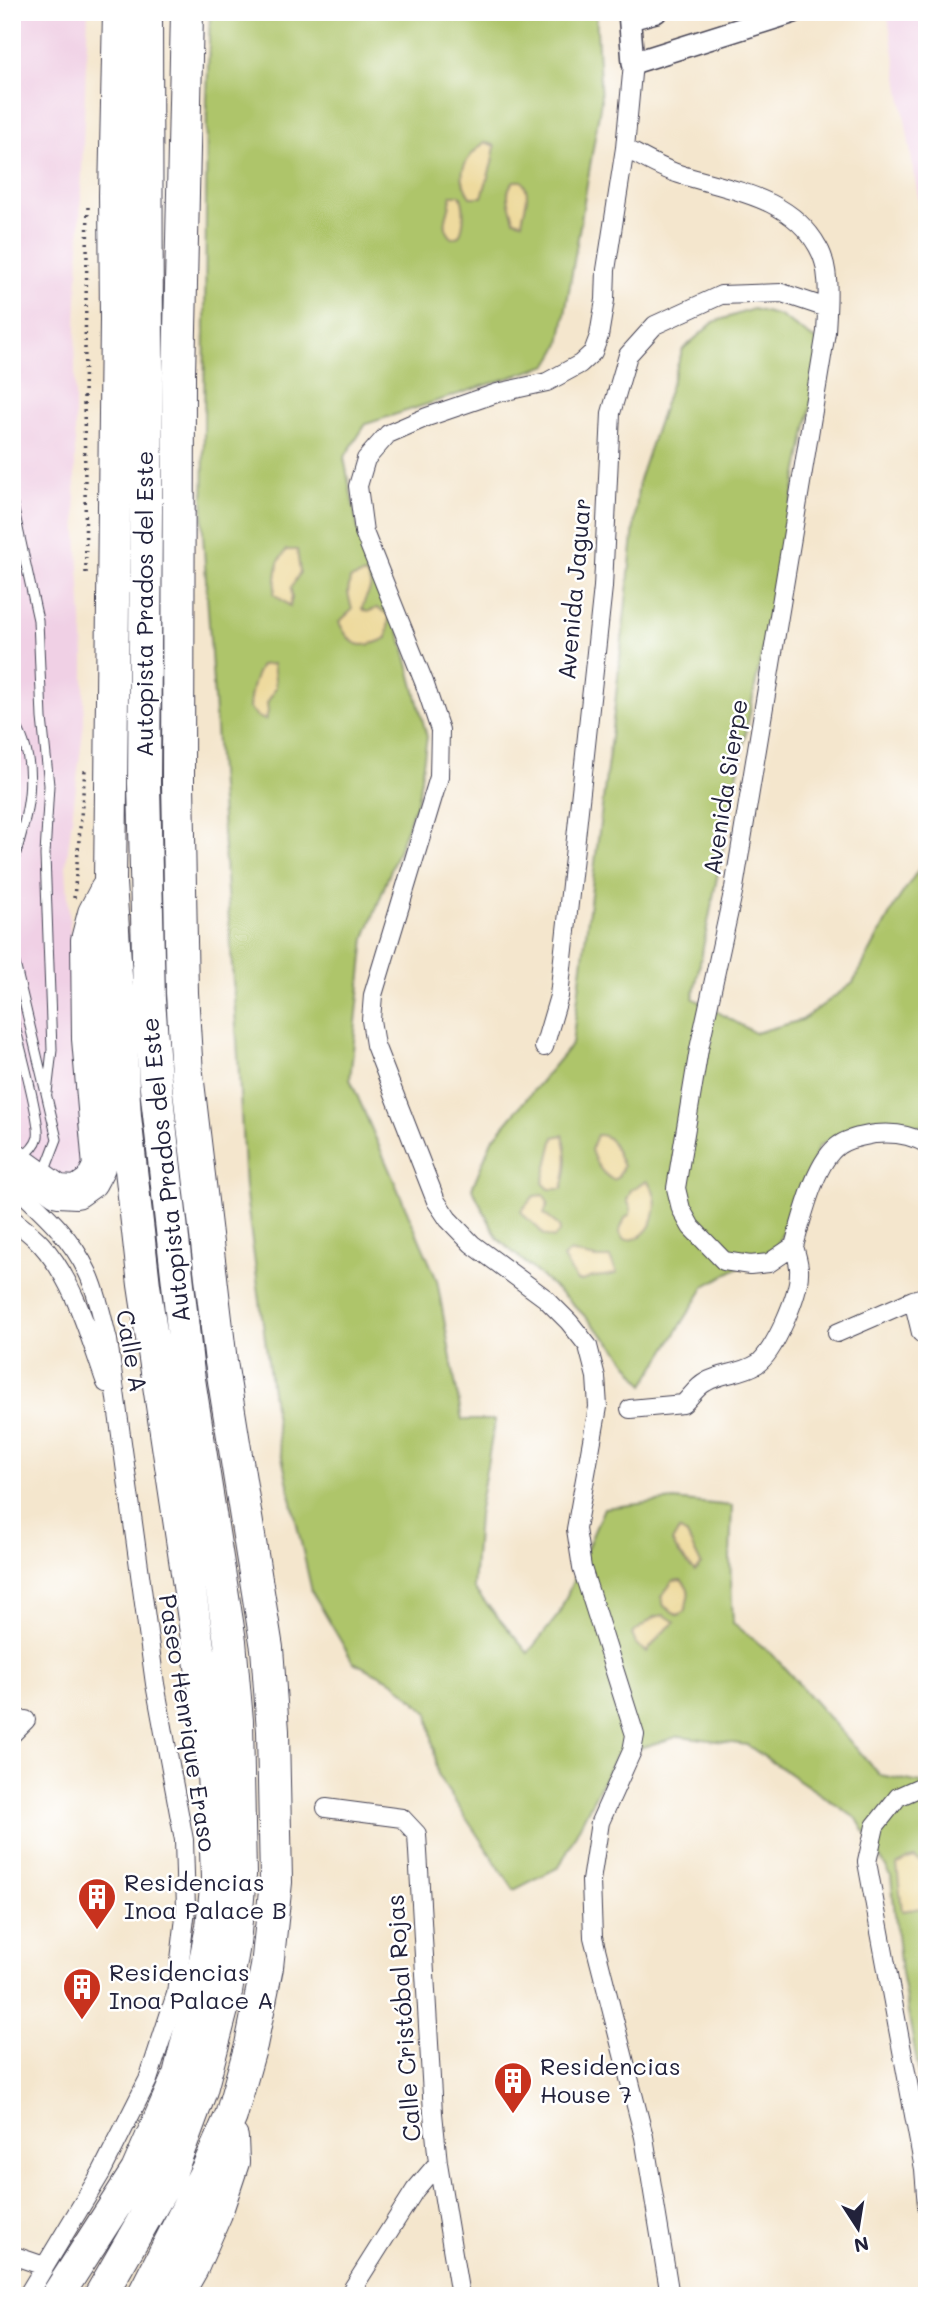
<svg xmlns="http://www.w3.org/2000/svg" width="939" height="2308" viewBox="0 0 939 2308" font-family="Mali,sans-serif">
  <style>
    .built { fill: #f0d0e5 }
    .green { fill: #aec56b; stroke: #687453; stroke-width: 2 }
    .sand { fill: #eeda9e; stroke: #887e6c; stroke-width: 2 }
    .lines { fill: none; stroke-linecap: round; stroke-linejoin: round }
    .service-casing { stroke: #423f51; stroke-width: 11 }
    .minor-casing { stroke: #423f51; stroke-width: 20 }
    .tertiary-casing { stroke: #423f51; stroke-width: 24 }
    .motorway-casing { stroke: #423f51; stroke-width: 34 }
    .path { stroke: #423f51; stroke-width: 3.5; stroke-dasharray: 2 5; stroke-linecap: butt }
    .service { stroke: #fff; stroke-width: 9 }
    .minor { stroke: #fff; stroke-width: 18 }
    .tertiary { stroke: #fff; stroke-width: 21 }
    .motorway { stroke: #fff; stroke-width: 32 }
    .labels { text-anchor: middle; stroke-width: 5; stroke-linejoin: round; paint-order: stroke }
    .street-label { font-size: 24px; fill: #22223b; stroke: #fff }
    .poi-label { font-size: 24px; fill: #22223b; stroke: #fff; text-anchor: start }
  </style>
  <rect width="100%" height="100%" fill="#fff"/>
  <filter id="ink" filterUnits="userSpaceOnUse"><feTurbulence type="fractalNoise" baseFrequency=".0143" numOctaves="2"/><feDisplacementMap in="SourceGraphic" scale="14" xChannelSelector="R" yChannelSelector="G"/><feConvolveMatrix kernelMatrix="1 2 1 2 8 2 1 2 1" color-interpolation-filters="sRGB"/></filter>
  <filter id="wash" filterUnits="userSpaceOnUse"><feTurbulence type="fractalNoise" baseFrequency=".00686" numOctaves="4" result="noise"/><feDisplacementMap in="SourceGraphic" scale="28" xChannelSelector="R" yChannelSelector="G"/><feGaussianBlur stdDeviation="1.57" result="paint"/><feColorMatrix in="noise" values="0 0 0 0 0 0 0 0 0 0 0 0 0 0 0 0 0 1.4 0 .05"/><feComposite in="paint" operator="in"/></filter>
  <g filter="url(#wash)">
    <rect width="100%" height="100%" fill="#f4e6cd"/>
    <path class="built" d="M12 12H88L75 356V496L84 655V723L66 866 83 1134 80 1176 57 1184 12 1149Z
      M887 12H927V250Z"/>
    <path class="green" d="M210 12H596L601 101 560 344 548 365 366 424 344 458 359 534 401 637 427 737 418 798 365 938 350 1079 437 1280 462 1420H495L478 1515 473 1588 528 1653 559 1614 604 1508 674 1500 732 1506 730 1558 733 1623 772 1654 880 1775 927 1784V2119L901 1972 891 1876 857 1819 747 1745 680 1736 616 1755 559 1867 514 1890 438 1776 428 1713 394 1682 353 1662 312 1592 279 1444 245 1189 238 1056 203 535 207 99Z
      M753 309 780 316 823 345 693 998 755 1033 802 1020 853 983 896 903 927 857V1127L869 1118 819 1146 777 1246 705 1286 644 1385 617 1349 572 1303 498 1239 472 1188 492 1140 572 1044 615 705 639 480 683 349 714 322Z"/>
    <path class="sand" d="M485 142 495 146 492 163 482 197H470C454 173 465 158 485 142Z
      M514 181H522C532 194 524 207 522 222L514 220C511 206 502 193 514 181Z
      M451 195H460C465 206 465 225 459 236L452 238C438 223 451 213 451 195Z
      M286 550H297L300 572 291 588 292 597 290 606 274 594 278 563Z
      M365 574C377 590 365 592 362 609L367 612 377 608 389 615 387 638C362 650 351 648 339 622L352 610 348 593 350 579Z
      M273 664 276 687 267 703 268 712 265 720 258 717 249 708C250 692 253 679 261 665Z
      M563 1135C569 1154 567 1170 562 1189H549L543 1183 554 1137Z
      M597 1135C614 1134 616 1153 623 1166L618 1177 613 1180C600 1172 596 1164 591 1150Z
      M647 1181C665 1199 654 1242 624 1240L619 1233 625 1218 630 1214 631 1209 627 1200 631 1190Z
      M544 1195 548 1203 544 1214 559 1226 560 1231 554 1238 543 1235C538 1225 527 1221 521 1211L534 1196Z
      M569 1252 596 1258H610L617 1273C605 1278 603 1275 594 1277 586 1278 586 1282 577 1281L563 1258Z
      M679 1530 687 1535 701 1564 695 1571 680 1555 672 1542Z
      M681 1580C693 1592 688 1597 684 1612L678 1615 664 1606 661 1597 673 1581Z
      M664 1615 675 1622 661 1634 647 1652 636 1644 632 1634 654 1617Z
      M915 1858 924 1864 927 1875V1907L902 1911 897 1865 906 1860Z"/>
  </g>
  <g filter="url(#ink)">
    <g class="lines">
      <defs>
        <path id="service" d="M12 501 38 620 42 718 49 785 45 855 52 1050 47 1093
          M12 719C43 764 27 819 12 866
          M12 951 57 1139 44 1173
          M12 1015C17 1035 41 1122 38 1137 36 1145 28 1153 21 1158"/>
        <path id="minor" d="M633 63 625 148 606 270 605 300 599 336 593 352 580 364 547 382 497 393 427 417 388 434 366 459 358 486 364 532 424 682 440 730 439 777 373 995 371 1020 375 1045 436 1201 448 1219 472 1244 545 1298 569 1322 588 1346 596 1377 598 1407 576 1529 582 1568 635 1735 632 1751 600 1822 591 1881 593 1937 644 2137 670 2296
          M625 148C642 157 660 168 679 174 729 190 790 196 818 247 832 270 827 307 826 332L734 888 699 1049 676 1188 681 1209 691 1227 724 1261 750 1265 769 1263 794 1246C802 1219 815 1161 839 1145 849 1138 864 1136 875 1134 894 1132 910 1134 927 1144
          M544 1047 559 996 603 587 611 413 628 355 655 325 721 295 782 293 827 308
          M12 1183C41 1210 71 1236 88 1273 98 1294 102 1318 108 1340L155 1684 184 1840 186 1909 176 1994 148 2080 101 2173 27 2296
          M12 1219C22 1227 33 1235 41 1244 75 1282 89 1336 106 1383
          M913 1300 921 1333
          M837 1333 913 1300 927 1296
          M630 1409 683 1404C691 1397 696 1387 706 1382 721 1373 741 1374 757 1364 774 1353 799 1294 799 1273 800 1264 796 1255 794 1246
          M12 1734 26 1720
          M927 1784 898 1797 875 1826 867 1862 924 2169 927 2207
          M326 1808 402 1818 417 1834 433 2113 438 2163 460 2296
          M12 2255 44 2266
          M348 2296 415 2190 438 2163"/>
        <path id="tertiary" d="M629 12 633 63 794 12
          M630 19 656 12"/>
        <path id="motorway" d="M12 1158 58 1191 77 1192 91 1182 99 1167 88 1039 87 940 94 913 106 890
          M57 2296 137 2171 179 2075 193 2018 212 1927 217 1878 213 1771 208 1713 144 1285 125 1116 110 883 116 319 115 195 119 12
          M100 2296 169 2176 201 2090 225 1998 234 1944 240 1875 237 1721 230 1641 188 1373 155 1079 149 1000 144 784 147 373 146 12
          M143 2296 208 2168 231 2116 251 2045 267 1967 276 1882 273 1731 267 1648 221 1362 187 1074 182 993 178 783 179 375 187 12
          M176 2296 192 2268 216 2213 233 2162 232 2138"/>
      </defs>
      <use href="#service" class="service-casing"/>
      <use href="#minor" class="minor-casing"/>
      <use href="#tertiary" class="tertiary-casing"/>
      <use href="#motorway" class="motorway-casing"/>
      <path class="path" d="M86 573 84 396 88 207
        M74 898 85 770"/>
      <use href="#service" class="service"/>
      <use href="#minor" class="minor"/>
      <use href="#tertiary" class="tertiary"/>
      <use href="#motorway" class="motorway"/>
    </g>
  </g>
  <defs>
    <symbol id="building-pin" viewBox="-11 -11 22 30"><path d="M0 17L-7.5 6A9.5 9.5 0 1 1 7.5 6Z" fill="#c8321e" stroke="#fff"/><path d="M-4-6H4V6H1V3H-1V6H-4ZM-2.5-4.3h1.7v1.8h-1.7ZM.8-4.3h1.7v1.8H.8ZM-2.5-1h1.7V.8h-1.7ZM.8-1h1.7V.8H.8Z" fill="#fff"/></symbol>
  </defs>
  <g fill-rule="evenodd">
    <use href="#building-pin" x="75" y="1875" width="44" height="60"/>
    <use href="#building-pin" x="60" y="1965" width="44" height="60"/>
    <use href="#building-pin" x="491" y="2059" width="44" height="60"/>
  </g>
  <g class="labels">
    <g class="street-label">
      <text transform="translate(575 589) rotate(-85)" y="8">Avenida Jaguar</text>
      <text transform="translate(145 604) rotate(-90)" y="8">Autopista Prados del Este</text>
      <text transform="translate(726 787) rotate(-81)" y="8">Avenida Sierpe</text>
      <text transform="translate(166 1170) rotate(-96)" y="8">Autopista Prados del Este</text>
      <text transform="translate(131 1351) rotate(80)" y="8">Calle A</text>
      <text transform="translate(187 1723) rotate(81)" y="8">Paseo Henrique Eraso</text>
      <text transform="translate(404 2018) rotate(-94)" y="8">Calle Cristóbal Rojas</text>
    </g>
    <g class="poi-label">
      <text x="124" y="1891">Residencias<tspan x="124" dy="28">Inoa Palace B</tspan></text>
      <text x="109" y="1981">Residencias<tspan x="109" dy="28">Inoa Palace A</tspan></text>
      <text x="540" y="2075">Residencias<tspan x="540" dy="28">House 7</tspan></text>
    </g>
  </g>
  <rect width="939" height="2308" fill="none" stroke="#fff" stroke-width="42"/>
  <g transform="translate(858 2228) rotate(168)" stroke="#ffffff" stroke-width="5" paint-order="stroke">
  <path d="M0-5L12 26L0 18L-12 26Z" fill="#22223b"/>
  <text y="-10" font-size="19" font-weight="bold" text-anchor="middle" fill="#22223b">N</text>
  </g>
</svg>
